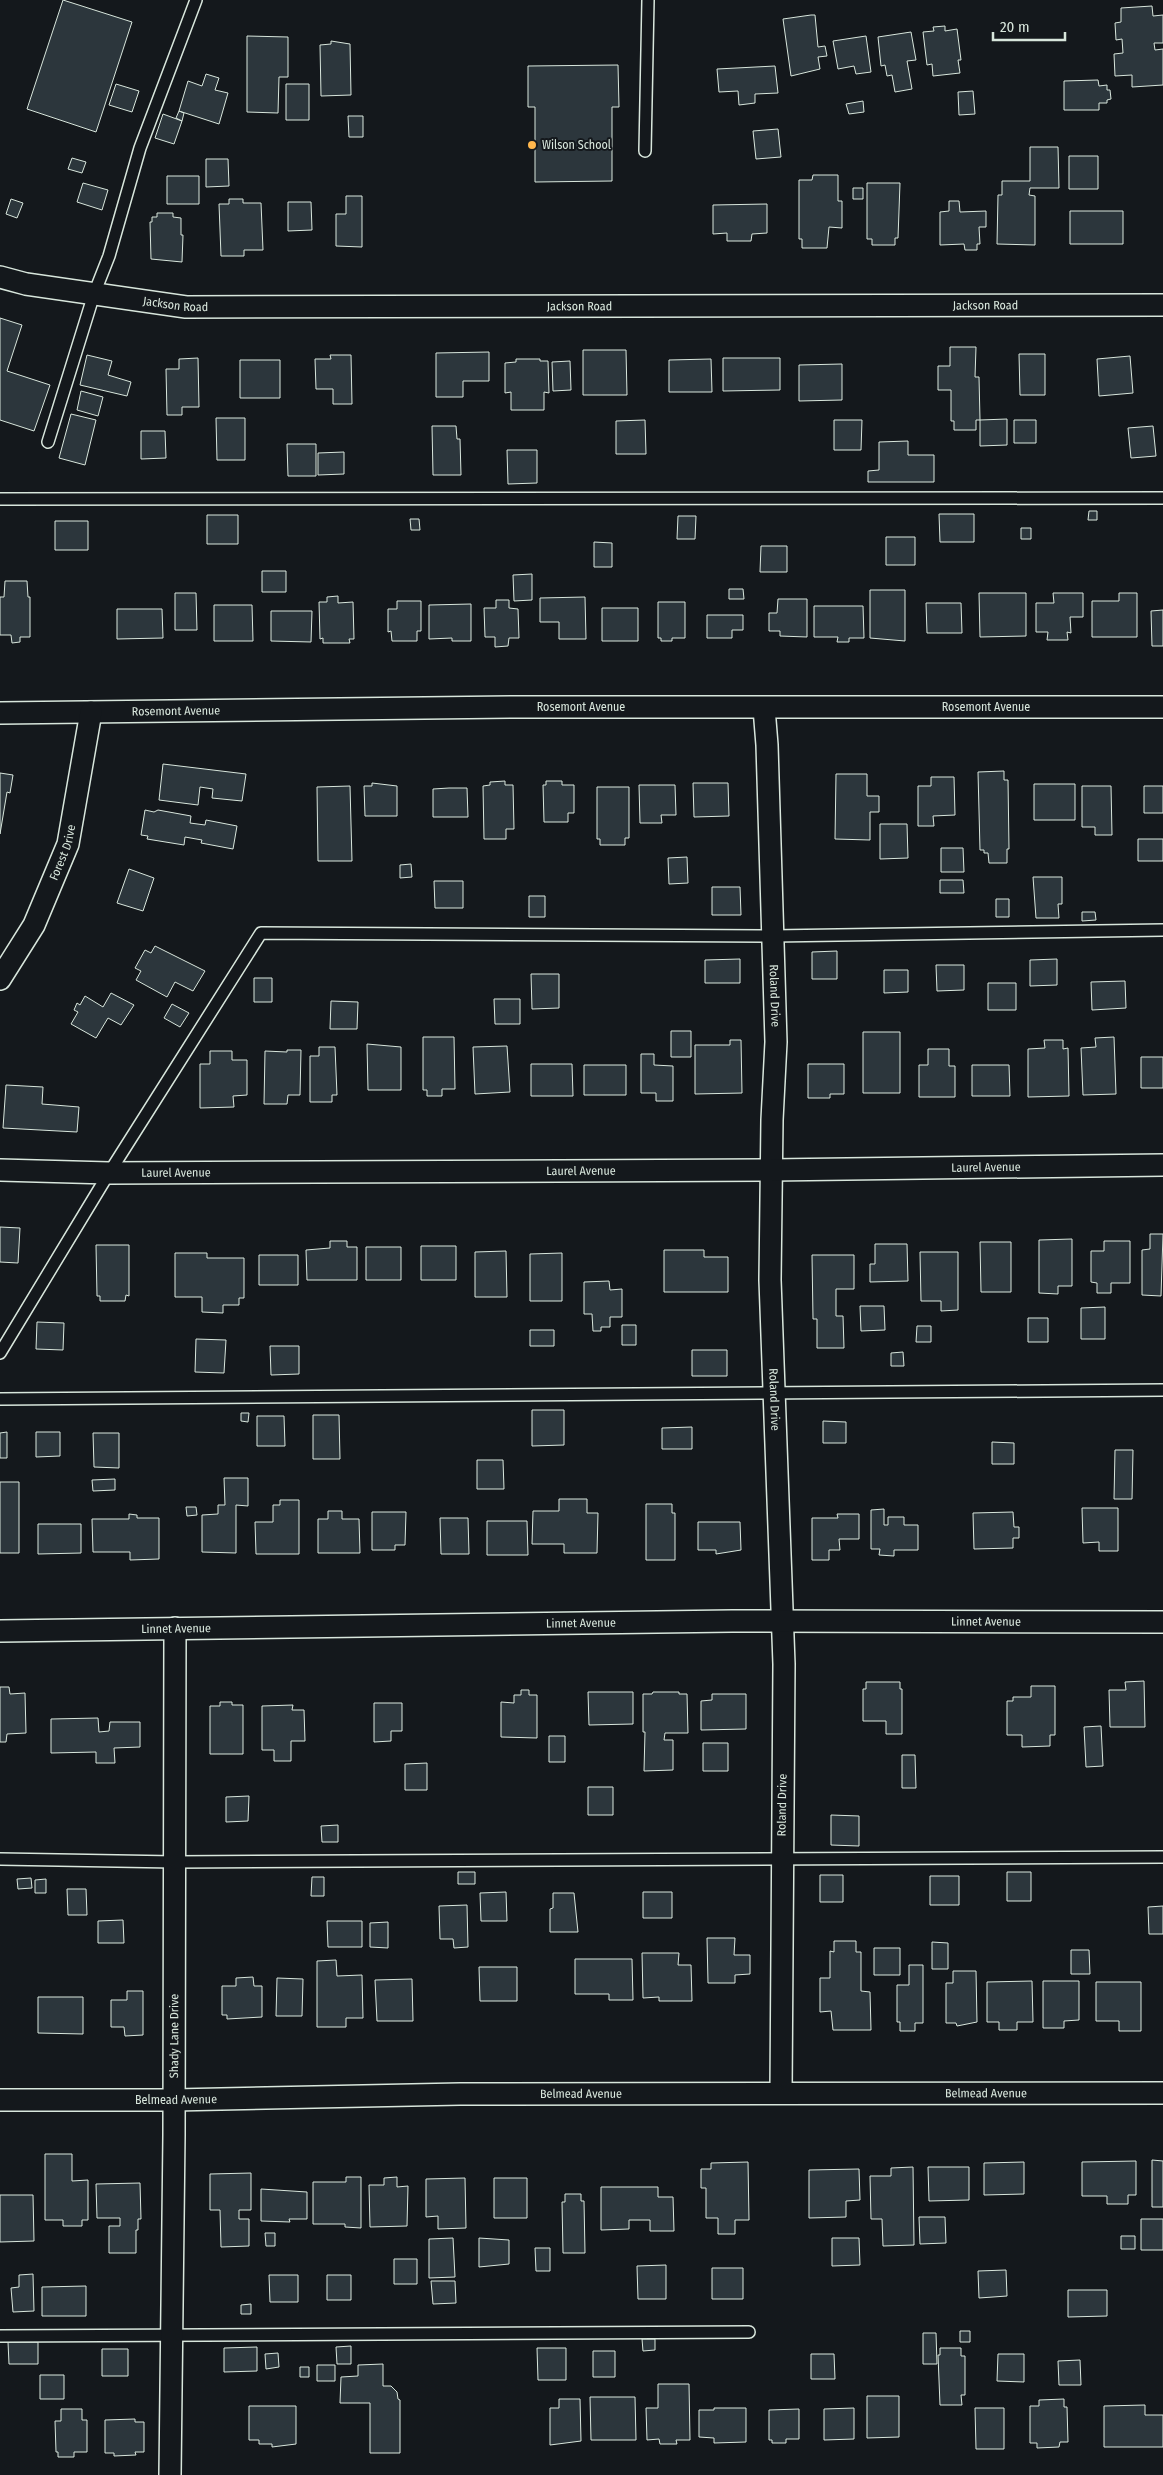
<svg xmlns="http://www.w3.org/2000/svg" width="1163" height="2475" viewBox="0 0 1163 2475" font-family="'Fira Sans Condensed',sans-serif">
  <style>
    .building { fill: #2c363c; stroke: #d8e6dc }
    .lines { fill: none; stroke-linecap: round; stroke-linejoin: round }
    .lane-casing { stroke: #d8e6dc; stroke-width: 14 }
    .street-casing { stroke: #d8e6dc; stroke-width: 24 }
    .lane { stroke: #14181c; stroke-width: 11 }
    .street { stroke: #14181c; stroke-width: 21 }
    .poi-dot { fill: #ffb74d; stroke: #14181c; stroke-width: 2 }
    .labels { text-anchor: middle; stroke-width: 4; stroke-linejoin: round; paint-order: stroke }
    .poi-label { font-size: 12px; fill: #d8e6dc; stroke: #14181c; text-anchor: start }
    .street-label { font-size: 12px; fill: #d8e6dc; stroke: #14181c }
  </style>
  <rect width="100%" height="100%" fill="#14181c"/>
  <path class="building" d="M63 0 132 22 96 132 27 109Z
    M1152 6 1153 16 1163 15V43H1154L1155 50 1163 49V85L1132 87V75L1115 76 1114 54 1123 53 1122 39 1116 40 1115 23 1121 22V8Z
    M811 15H815L818 47 825 46 827 56 818 57 820 69 791 76 783 19Z
    M945 26V31L957 29 961 60H958L960 73 933 76 932 64 927 65 923 32 934 31 933 27Z
    M911 32 916 60 907 61 912 89 895 92 892 75 887 76 885 65 881 66 878 37Z
    M247 36 288 37V77H279L278 113 247 112Z
    M866 36 871 72 856 74 854 66 838 69 833 41Z
    M331 41 350 44 351 95 321 96 320 45 331 44Z
    M618 65 619 107H612V181L535 182V107H528V66Z
    M775 66 778 93 755 94V103L739 105 738 91 719 92 717 69Z
    M206 74 219 78 215 90 228 93 219 124 179 111 188 81 202 86Z
    M1098 80 1099 86 1107 85V90H1110L1111 99 1107 100V103H1099V110H1064V81Z
    M116 84 139 91 132 112 109 105Z
    M286 84H309V120H286Z
    M973 91 975 114 959 115 958 92Z
    M863 101 864 112 849 114 846 104Z
    M179 111 184 113 182 121 176 118Z
    M163 114 182 121 174 144 155 138Z
    M348 116H363V137H349Z
    M778 129 781 157 756 159 753 131Z
    M1030 147H1058L1059 188H1030L1029 195 1035 196V245L997 244 998 195H1002V181H1030Z
    M1069 156H1098V189H1069Z
    M72 158 86 162 82 173 68 169Z
    M206 159H228L229 186 206 187Z
    M813 175H838V201H842V228L829 227 827 248H802V239H799V180H812Z
    M167 176H199V204H167Z
    M83 183 108 190 102 210 77 202Z
    M867 183H900L898 238H895V245H872V239H867Z
    M853 188H863V199H853Z
    M346 196H362V247L336 246V214H346Z
    M11 199 23 203 17 218 6 214Z
    M229 199H243V203H261L263 250H244V256H221L219 204H229Z
    M949 201H959L960 212 986 211V227H979L980 244H977V250H965L964 244 940 245V212L949 211Z
    M288 202H311L312 230 288 231Z
    M767 204V233L752 234 751 241H727V233L713 234V205Z
    M1070 211H1123V244H1070Z
    M157 213H173V217L181 218V235H183L182 262 151 259 150 222H152V217H157Z
    M0 318 22 325 7 371 50 385 34 431 0 420Z
    M950 347H976L975 377H979L980 420H976V430H954V421H951V390H938V366H950Z
    M583 350H626L627 395H583Z
    M489 352V381H463V397H436V353Z
    M1019 354H1045V395H1020Z
    M87 355 112 361 108 375 131 382 127 396 80 385Z
    M330 355H351L352 404H333V389H316L315 359H331Z
    M1130 356 1133 393 1099 396 1097 359Z
    M198 358 199 407H182V415H167L166 369H179V359Z
    M723 358H780V390L723 391Z
    M516 359H540V361H548L549 393 544 392V410H511V392L505 393V363L516 362Z
    M711 359 712 392H669V360Z
    M240 360H280V398H240Z
    M570 361 571 390 553 391 552 362Z
    M842 364V400L799 401V365Z
    M81 391 103 397 98 416 77 410Z
    M71 414 96 420 85 465 59 458Z
    M216 418H245V460H217Z
    M1007 419V445L980 446V420Z
    M645 420 646 454H616V421Z
    M834 420H862L861 450H834Z
    M1014 420H1036V443H1014Z
    M432 426H456L457 439H460L461 475H433Z
    M1153 426 1156 456 1131 458 1128 428Z
    M141 431H165L166 458 141 459Z
    M908 441V455H934V482H868V471L879 470V442Z
    M287 444H316V476H288Z
    M507 450H537V483L508 484Z
    M344 452V474L318 475V453Z
    M1089 511H1097V520H1088Z
    M939 514H974V542H940Z
    M207 515H238V544H207Z
    M678 516H696L695 539H677Z
    M410 519H419L420 530H411Z
    M55 521H88V550H55Z
    M1021 528H1031V539H1021Z
    M886 537H915V565H886Z
    M594 542 612 543V567H594Z
    M761 546H787V572H760Z
    M262 571H286V592H262Z
    M532 574V600L514 601 513 575Z
    M5 581H27L28 597H30V637H20V642L12 643 11 635H0V597H4Z
    M729 589H743L744 599H729Z
    M870 590H905V641L870 638Z
    M175 593H196L197 630H175Z
    M979 593H1026V636L980 637Z
    M1053 593H1083V617H1070L1071 633 1067 632 1068 640H1047L1048 632H1036V603H1054Z
    M1119 593H1137V637H1092V601H1119Z
    M338 596V603L353 602 354 639H349L350 643H323V638L320 639 319 602H327V597Z
    M585 597 586 639H559V622H540V598Z
    M778 599H807V637L780 636V631H769V613H777Z
    M496 600H509V608L518 609 519 638H509L508 646 495 647V637H485L484 608H496Z
    M397 601H421V631H417V641H392L391 631 388 632V609H397Z
    M658 602H685V638H672V641H661V638H658Z
    M926 603H961L962 633H927Z
    M471 604V641H452V638L429 639V605Z
    M214 605H252L253 641H214Z
    M814 606H863L864 638H849V642H837L838 637H814Z
    M602 608H638V641H602Z
    M117 609H162L163 638 117 639Z
    M1163 610V646H1152L1151 611Z
    M271 611H312L311 642 271 641Z
    M707 615H743V630H732V638H707Z
    M163 764 246 774 242 801 212 798 213 789 200 787 198 805 159 800Z
    M1004 771V780H1008L1009 849H1007V863H989L988 853H984V850H980L978 772Z
    M0 773 13 775 10 793 7 792 0 834Z
    M836 774H867V796H879V812H870V840L835 839Z
    M931 777H954L955 815 933 816 934 826H918V786H931Z
    M505 781V785H513L514 829H506V839H484L483 786 490 785V782Z
    M546 781H562V785H574V813H568V822H544L543 785H546Z
    M372 783 397 786V816H365L364 786H372Z
    M693 783H728L729 816 694 817Z
    M1034 784H1075V820H1034Z
    M639 785H675L676 815H661L662 823H640Z
    M350 786 352 861H318L317 787Z
    M1082 786H1111L1112 835H1095V827H1082Z
    M1144 786H1163V813H1144Z
    M597 787H629V838H625V845H600V839H597Z
    M449 788H467L468 817H433V789Z
    M145 810 154 812 158 810 191 816 190 823 205 825 206 820 237 826 233 849 201 843 202 840 185 837 184 845 147 839 148 836 141 835Z
    M880 824H907L908 858 880 859Z
    M1138 839H1163V861H1138Z
    M941 848H963L964 872H941Z
    M687 857 688 883 669 884 668 858Z
    M411 864 412 877 400 878V865Z
    M129 869 154 878 143 911 117 903Z
    M1033 877H1062V904H1058L1059 918H1036Z
    M940 880H963L964 893H940Z
    M434 881H463V908H435Z
    M712 887H740L741 915H712Z
    M529 896H545V917H529Z
    M996 899H1009V917H996Z
    M1082 912H1095L1096 920 1082 921Z
    M155 946 205 971 193 991 175 982 167 997 136 980 141 971 135 968 145 950 151 953Z
    M837 951V979H812V952Z
    M740 959V983H705V960Z
    M1057 959V985L1030 986V960Z
    M936 965H964V990L937 991Z
    M884 970H908V992L884 993Z
    M531 974H559V1008L532 1009Z
    M254 978H272V1002H254Z
    M1125 981 1126 1008 1092 1010 1091 982Z
    M988 983H1016V1010H988Z
    M111 993 134 1005 121 1025 108 1018 96 1038 71 1024 78 1012 74 1010 77 1003 80 1005 85 996 103 1007Z
    M494 999H520V1024H495Z
    M331 1001 358 1002 357 1029H330Z
    M172 1004 189 1013 180 1027 164 1018Z
    M671 1031H691V1057H671Z
    M863 1032H900V1093H863Z
    M423 1037H454L455 1089H442V1096H427V1090H423Z
    M1114 1037 1116 1094 1083 1095 1081 1048 1096 1047 1095 1038Z
    M730 1040H741L742 1093 695 1094V1045H730Z
    M1044 1040H1063V1049L1068 1048 1069 1096 1028 1097V1049L1045 1048Z
    M367 1044 401 1047V1090H368Z
    M507 1046 510 1092 475 1094 473 1047Z
    M319 1047H335L337 1095H332V1102H310V1056H319Z
    M928 1049H949V1066H955V1097H919V1065H928Z
    M287 1050H301L300 1095H288L287 1104H264L265 1051 287 1052Z
    M210 1051H232V1060H247V1095L233 1096 234 1107 200 1108V1064H210Z
    M641 1054H654V1065L673 1066V1101H656V1093H641Z
    M1141 1057H1163V1088H1141Z
    M531 1064H572L573 1096H531Z
    M808 1064H844V1094H830V1098H808Z
    M584 1065H626V1095H584Z
    M972 1065H1009L1010 1096H972Z
    M6 1085 43 1087 42 1104 79 1107 77 1132 3 1128Z
    M0 1227 20 1228 18 1263 0 1262Z
    M1150 1234H1163L1161 1296 1142 1295V1250L1150 1249Z
    M1072 1239V1286H1058V1294L1039 1293V1240Z
    M330 1241H347V1247H357V1280H307L306 1250 330 1248Z
    M1104 1241H1130V1283H1111V1293H1097V1283L1091 1282V1251H1104Z
    M980 1242H1011V1292H981Z
    M875 1244H907L908 1281 870 1282V1264H875Z
    M96 1245H129V1296L126 1295 125 1301H100V1296H97Z
    M421 1246H456V1280H421Z
    M366 1247H401V1280H366Z
    M664 1250H704V1257H728V1292H664Z
    M506 1251 507 1297H475V1252Z
    M920 1252H958V1310L941 1311V1301H921Z
    M175 1253H207V1258H244V1298H239V1305H223V1313L202 1312V1297H175Z
    M562 1253V1301H530V1254Z
    M259 1255H298V1285H259Z
    M812 1255H854V1289H836V1316H843L844 1348H817V1319H813Z
    M609 1281 610 1290 622 1289V1317H610V1327H601V1331H593L592 1314H584V1282Z
    M860 1306H884L885 1330 861 1331Z
    M1105 1307V1339H1081V1308Z
    M1028 1318H1048V1342H1028Z
    M37 1322 64 1323 63 1350 36 1349Z
    M622 1325H636V1345H622Z
    M917 1326H931V1342H916Z
    M530 1330H554V1346H530Z
    M196 1339 226 1340 224 1373 195 1372Z
    M270 1346H299V1374L271 1375Z
    M692 1350H727V1376H692Z
    M903 1352 904 1366H891V1353Z
    M532 1410H564V1445L532 1446Z
    M241 1413H249L248 1422 241 1421Z
    M313 1415H339L340 1459H313Z
    M257 1416H284L285 1446H257Z
    M823 1421 846 1422V1443H823Z
    M692 1427V1449H662V1428Z
    M7 1432V1458H0V1433Z
    M36 1432H60V1456L36 1457Z
    M93 1433H119V1468L94 1467Z
    M992 1442 1014 1443V1464H992Z
    M1115 1450H1133L1132 1499H1114Z
    M477 1460H503L504 1489H477Z
    M224 1478H248V1506L236 1505V1553L202 1552V1515L218 1514V1505H225Z
    M115 1479V1490L93 1491 92 1480Z
    M0 1482H19V1553H0Z
    M559 1499H587V1513H598L597 1553H564V1544H532L533 1511H559Z
    M280 1500H299V1554H256L255 1522H273V1505H280Z
    M646 1504H672V1513H675V1560H646Z
    M186 1507H196L197 1515 187 1516Z
    M1082 1508H1118V1551H1099V1542L1083 1543Z
    M884 1509V1525H888V1517H904V1525H918V1550H894V1556L879 1555 880 1549H871V1510Z
    M328 1511H342V1519H359L360 1553H318V1519H328Z
    M372 1512H406L405 1545H395V1550H372Z
    M1013 1512 1014 1527H1019V1538H1013V1548L974 1549 973 1513Z
    M129 1514 137 1515V1518H159V1559L130 1560V1552H93L92 1519H129Z
    M837 1514H859V1539H839L840 1550H829V1560H812V1518H838Z
    M440 1518H468L469 1554H441Z
    M487 1521H527L528 1555H487Z
    M698 1522H740L741 1550 716 1554V1550H698Z
    M38 1524H81V1553L38 1554Z
    M1144 1681 1145 1727H1110L1109 1690H1126L1125 1682Z
    M866 1682H900V1689H902V1734H886V1721H863V1689H866Z
    M1031 1686H1055V1735H1050V1746L1022 1747V1735H1007V1701H1013V1697H1031Z
    M0 1687H9L10 1694 25 1693 26 1733 7 1734 6 1742H0Z
    M521 1690H529V1695H537V1738L501 1737V1702L514 1703V1695H521Z
    M588 1692H633V1724L589 1725Z
    M653 1692H679V1694H687L688 1733H665L664 1740H673V1770L644 1771 645 1732H643V1694H652Z
    M712 1694H746V1729L701 1730V1701L712 1700Z
    M220 1702H232V1705H243V1754H210V1706H220Z
    M374 1703H402V1731H391V1741L374 1742Z
    M293 1705 292 1710H304L305 1741H291V1761H274V1750H262V1706Z
    M98 1718 99 1732 109 1731 110 1722H140V1747L114 1748 115 1763H96V1752L51 1753V1719Z
    M1101 1726 1103 1766 1086 1767 1084 1727Z
    M549 1736H565V1762H549Z
    M703 1743H728V1771H703Z
    M902 1755H915L916 1788H902Z
    M427 1763V1790H405V1764Z
    M588 1787H613V1815H588Z
    M249 1796 248 1821 226 1822V1797Z
    M831 1815 859 1816V1846L831 1845Z
    M338 1825V1842H322L321 1826Z
    M458 1872H475V1884H458Z
    M1007 1872H1031V1901H1007Z
    M820 1875H843V1902H820Z
    M930 1876H959V1905H930Z
    M312 1877H324V1896H311Z
    M31 1878 32 1888 18 1889 17 1879Z
    M46 1879V1893H35V1880Z
    M67 1889H86L87 1915H68Z
    M506 1892 507 1921H481L480 1893Z
    M643 1892H672V1918H643Z
    M553 1893H574L578 1932H550V1909L553 1908Z
    M467 1905 468 1947 454 1948 453 1939H440L439 1906Z
    M1148 1907 1163 1906V1934H1149Z
    M123 1920 124 1943H98V1921Z
    M327 1921H362V1947H328Z
    M388 1922V1948L370 1947V1923Z
    M707 1938H735L734 1955H750V1974L735 1975V1983H708Z
    M834 1941H856V1952H861V1991L870 1992 871 2030H833L831 2011 820 2012V1978H830V1951L834 1952Z
    M932 1942 948 1943V1969H932Z
    M874 1948H900V1975H874Z
    M1071 1950H1089L1090 1974H1071Z
    M642 1953H679L678 1965H691L692 2001H659V1997L643 1998Z
    M575 1959H632L633 2000H609V1994H575Z
    M336 1960 337 1976 362 1975 363 2018H346V2027H317V1961Z
    M909 1965H923V2023H915V2031H900V2022H897V1985H909Z
    M479 1967H517V2001H480Z
    M953 1971H976L977 2022 957 2026 956 2023H946V1983H953Z
    M253 1977 254 1986H262V2017L227 2019V2015H222V1986H236V1978Z
    M277 1978 303 1979 302 2016H276Z
    M412 1979 413 2021H377L375 1980Z
    M1032 1981 1033 2022H1017V2030H999V2022H987V1982Z
    M1043 1981H1079V2020L1064 2021V2028H1043Z
    M1096 1982H1141V2031H1119V2021H1096Z
    M127 1991H143V2035L125 2036 124 2027H111V2000H127Z
    M38 1997H83V2034L38 2033Z
    M45 2154H72V2181L88 2180V2220H82V2226H63V2220H45Z
    M1152 2160 1163 2161V2207H1152Z
    M1136 2161V2195H1128V2204H1107V2196H1082V2162Z
    M748 2162 749 2220H735V2234H718V2218H706V2188H701V2169H711V2163Z
    M1024 2162V2194L984 2195V2163Z
    M913 2167 914 2245 883 2246 882 2219H871L870 2176H891V2168Z
    M928 2167H969V2200L929 2201Z
    M859 2169 860 2200 846 2201V2217L809 2218V2170Z
    M251 2173V2210H239V2219H249V2246L221 2247 220 2210H210V2174Z
    M346 2177H361V2228L345 2227V2224H313V2182H346Z
    M397 2177V2187L408 2186 407 2226 370 2227 369 2185H384V2178Z
    M465 2178 466 2228 438 2229V2216L426 2217V2179Z
    M494 2178H527V2218H494Z
    M140 2183 141 2219H138V2230H136V2253H109V2226H120V2218H97L96 2184Z
    M601 2187H658V2197H673L674 2231H650V2220H629V2229L601 2230Z
    M261 2189 307 2192V2219H289L290 2222 261 2221Z
    M565 2194H581V2201H584L585 2253H563L562 2202H565Z
    M0 2195H33L34 2241 0 2242Z
    M919 2217H945L946 2243 920 2244Z
    M1141 2219H1163V2250H1141Z
    M265 2233H275V2246H266Z
    M1121 2236H1135V2249H1121Z
    M453 2238 455 2277 429 2278V2239Z
    M479 2238 509 2240V2264L479 2267Z
    M832 2238H859L860 2265 832 2266Z
    M535 2248H550V2271H536Z
    M394 2259H417V2284H394Z
    M666 2265V2299H638L637 2266Z
    M712 2268H743V2299H712Z
    M1006 2270 1007 2296 979 2298 978 2271Z
    M33 2274 34 2311 13 2312 11 2288 19 2287V2275Z
    M269 2275H298V2302H270Z
    M327 2275H351V2300H327Z
    M431 2281H455L456 2303 433 2304Z
    M86 2286V2316H42V2287Z
    M1068 2290H1107V2316L1068 2317Z
    M251 2304V2314H241V2305Z
    M960 2331H970V2342H960Z
    M923 2333H936L937 2364H923Z
    M642 2339H655V2350L643 2351Z
    M8 2342H38V2364H9Z
    M351 2346V2364H337L336 2347Z
    M257 2347V2371L224 2372V2348Z
    M537 2348H566V2380H538Z
    M940 2348H961V2356H965V2395H961L962 2405H940L938 2355H940Z
    M102 2349H128V2376H102Z
    M593 2351H615V2377H593Z
    M278 2353 279 2367 266 2369 265 2354Z
    M811 2354H834L835 2379H811Z
    M998 2354H1024V2382L997 2381Z
    M1080 2360 1081 2385H1059L1058 2361Z
    M383 2364V2386H391L397 2392 398 2399 400 2400V2453H370V2403H340L341 2377 358 2376V2365Z
    M317 2365H335V2381H317Z
    M300 2367H309V2377H300Z
    M40 2375H64V2399H40Z
    M658 2384H689L690 2440H676L677 2444H660L659 2439 647 2440 646 2408H658Z
    M867 2396H899V2437L867 2438Z
    M590 2397H635L636 2440H591Z
    M559 2399H580L581 2441 550 2445V2408H559Z
    M1064 2399V2407H1067L1068 2442H1060L1059 2447 1037 2448V2443H1030V2406H1039V2400Z
    M1145 2405V2415H1163V2447H1104V2406Z
    M249 2406H296V2444L272 2447V2444H259V2440H249Z
    M714 2408H746V2442L714 2443V2438L699 2437V2410H714Z
    M854 2408V2439L824 2440V2409Z
    M975 2408H1004V2449H976Z
    M61 2409H82V2420H87V2452H74V2457H58V2452H56L55 2421H61Z
    M799 2409V2439H786V2443H772V2440H769V2410Z
    M135 2419V2422H144V2452H135L136 2455 114 2456V2453H105V2420Z"/>
  <g class="lines">
    <defs>
      <path id="lane" d="M645 151 648 0
        M48 442 94 294 109 256 140 148 196 0
        M0 499 1163 498
        M0 1353 109 1173 261 933 773 936 1163 930
        M0 1399 1163 1390
        M0 1859 175 1862 1163 1857
        M0 2336 749 2332"/>
      <g id="street">
        <path id="s1" d="M0 277 26 284 186 307 1163 305"/>
        <path id="s2" d="M764 708 767 745 776 1042 772 1120 770 1280 784 1664 781 2093"/>
        <path id="s3" d="M0 713 512 707H1163"/>
        <path id="s4" d="M0 979 34 925 68 844 91 712"/>
        <path id="s5" d="M0 1170 109 1173 771 1170 1163 1165"/>
        <path id="s6" d="M0 1631 732 1621 1163 1622"/>
        <path id="s7" d="M0 2100H174L460 2094 1163 2093"/>
        <path id="s8" d="M170 2475 174 2135 175 1628"/>
      </g>
    </defs>
    <use href="#lane" class="lane-casing"/>
    <use href="#street" class="street-casing"/>
    <use href="#lane" class="lane"/>
    <use href="#street" class="street"/>
  </g>
  <circle class="poi-dot" cx="532" cy="145" r="5"/>
  <g class="labels">
    <g class="poi-label">
      <text x="542" y="149">Wilson School</text>
    </g>
    <g class="street-label">
      <text dy="4" stroke="none"><textPath href="#s1" startOffset="178">Jackson Road</textPath></text>
      <text dy="4" stroke="none"><textPath href="#s1" startOffset="988">Jackson Road</textPath></text>
      <text dy="4" stroke="none"><textPath href="#s1" startOffset="582">Jackson Road</textPath></text>
      <text dy="4" stroke="none"><textPath href="#s3" startOffset="581">Rosemont Avenue</textPath></text>
      <text dy="4" stroke="none"><textPath href="#s3" startOffset="986">Rosemont Avenue</textPath></text>
      <text dy="4" stroke="none"><textPath href="#s3" startOffset="176">Rosemont Avenue</textPath></text>
      <text dy="4" stroke="none"><textPath href="#s4" startOffset="142">Forest Drive</textPath></text>
      <text dy="4" stroke="none"><textPath href="#s2" startOffset="288">Roland Drive</textPath></text>
      <text dy="4" stroke="none"><textPath href="#s5" startOffset="986">Laurel Avenue</textPath></text>
      <text dy="4" stroke="none"><textPath href="#s5" startOffset="581">Laurel Avenue</textPath></text>
      <text dy="4" stroke="none"><textPath href="#s5" startOffset="176">Laurel Avenue</textPath></text>
      <text dy="4" stroke="none"><textPath href="#s2" startOffset="692">Roland Drive</textPath></text>
      <text dy="4" stroke="none"><textPath href="#s6" startOffset="986">Linnet Avenue</textPath></text>
      <text dy="4" stroke="none"><textPath href="#s6" startOffset="581">Linnet Avenue</textPath></text>
      <text dy="4" stroke="none"><textPath href="#s6" startOffset="176">Linnet Avenue</textPath></text>
      <text transform="translate(782 1805) rotate(-89)" y="4">Roland Drive</text>
      <text dy="4" stroke="none"><textPath href="#s8" startOffset="439">Shady Lane Drive</textPath></text>
      <text dy="4" stroke="none"><textPath href="#s7" startOffset="986">Belmead Avenue</textPath></text>
      <text dy="4" stroke="none"><textPath href="#s7" startOffset="581">Belmead Avenue</textPath></text>
      <text dy="4" stroke="none"><textPath href="#s7" startOffset="176">Belmead Avenue</textPath></text>
    </g>
  </g>
  <path d="M993 32v8h72v-8" fill="none" stroke="#d8e6dc" stroke-width="2.5"/>
  <text x="1000" y="32" font-size="15" fill="#d8e6dc" stroke="#14181c" stroke-width="4" paint-order="stroke">20 m</text>
</svg>
